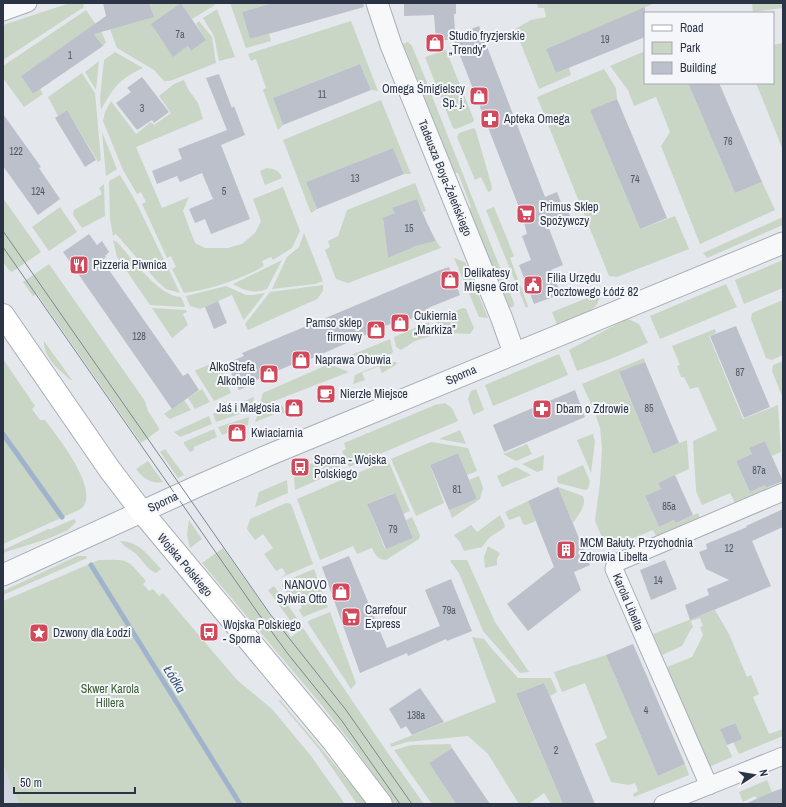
<svg xmlns="http://www.w3.org/2000/svg" width="786" height="807" viewBox="0 0 786 807" font-family="'Archivo Narrow',sans-serif">
  <style>
    .built { fill: #d2d6de }
    .green { fill: #c9d6c5 }
    .lines { fill: none; stroke-linecap: round; stroke-linejoin: round }
    .stream { stroke: #9fb4cc; stroke-width: 5 }
    .building { fill: #bbc0ca }
    .minor-casing { stroke: #a9aeb7; stroke-width: 19 }
    .tertiary-casing { stroke: #a9aeb7; stroke-width: 23 }
    .secondary-casing { stroke: #a9aeb7; stroke-width: 24 }
    .minor { stroke: #f7f8fa; stroke-width: 17 }
    .tertiary { stroke: #f7f8fa; stroke-width: 21 }
    .secondary { stroke: #fff; stroke-width: 22 }
    .tram { stroke: #7d8696; stroke-width: 1 }
    .labels { text-anchor: middle; stroke-width: 4; stroke-linejoin: round; paint-order: stroke }
    .number-label { font-size: 10px; fill: #4f5766 }
    .poi-label { font-size: 12px; fill: #2b3445; stroke: #f4f6f9; text-anchor: start }
    .street-label { font-size: 12px; fill: #2b3445; stroke: #f4f6f9 }
    .park-label { font-size: 12px; fill: #3f6138; stroke: #f4f6f9 }
    .water-label { font-size: 13px; font-style: italic; fill: #34527a; stroke: #f4f6f9 }
  </style>
  <rect width="100%" height="100%" fill="#e4e7ec"/>
  <path class="built" d="M3 765 19 804H3Z"/>
  <path class="green" d="M70 3H83L84 7 3 60V25Z
    M149 3H214L215 5 192 19 181 3 169 18 154 29 173 56 188 46 191 51 206 40 196 24 199 21 212 37 216 63 170 81H164L154 70 117 48 110 29 142 17 152 11Z
    M230 3H272L242 12 250 39 269 34 271 41 246 48Z
    M537 3H655L546 49 556 73 569 68 571 75 539 89 515 29 531 20 546 17 544 8H538Z
    M752 3H783V8L753 12Z
    M217 9 235 57 219 61 214 36 203 18Z
    M86 10 102 33 106 42 103 46 90 28 21 76 33 94 40 89 43 94 24 107 3 78V66Z
    M351 21 378 91 371 90 360 64 273 98 283 125 278 130 263 90 266 88 256 59 251 61 248 54Z
    M408 42 412 46 428 85 421 88 403 44Z
    M783 43V150L756 83H773V45Z
    M446 50 474 120 473 122 456 129 453 128 425 57Z
    M645 51V83H688L735 193 762 182 775 210 700 244 661 146 670 132 656 97 634 106 628 90 610 66Z
    M115 52 143 68C119 79 114 87 101 110L100 98 104 60Z
    M99 61 96 90 85 72Z
    M604 69 616 88 617 99 590 110 640 229 675 216 689 249 617 277 609 276 537 97Z
    M82 73 95 93 101 160 98 162 67 110 58 116 48 97Z
    M184 80 188 89 198 103 203 119 136 147 162 208 189 197 183 211 195 243 205 248H228L242 244 255 233 261 221 253 199 283 187 300 231 292 248 273 260 271 257 262 261 264 266C242 279 208 290 184 293L172 269 176 267 171 256 167 258 142 204 146 202 141 192 137 194 123 170 103 121 105 112 111 101 136 134 151 122 154 125 171 113 159 96 174 84Z
    M430 91 514 303V306L510 308 469 209 471 207 458 173H455L423 94Z
    M381 100 411 174H404L393 148 306 182 317 209 311 213 283 140Z
    M474 128 476 131 492 187 491 191 488 192 481 177 475 180 457 137 459 133Z
    M102 132 117 169 106 176Z
    M267 168C275 169 279 170 282 178L265 185 260 171Z
    M120 175 135 200 180 293 166 289 157 281 116 234 113 236 110 219 109 181Z
    M415 183 426 211 423 212 417 199 393 208 395 213 387 219H383L388 258 416 246 436 241 441 248 348 283 336 279 325 250 330 247 328 241 338 236 347 210Z
    M104 184 105 216 82 228 73 215 74 210 102 194 99 188Z
    M3 198 41 252 12 272 9 270 3 262Z
    M60 207 77 232 49 251 32 227Z
    M494 207 514 256 510 258 528 306 526 308 486 210Z
    M783 217V225L707 258 703 253Z
    M304 233 323 281 315 284 272 289 287 257 299 247Z
    M113 240 117 242C131 257 159 297 181 297L185 306 183 307 150 305 117 257Z
    M454 258 465 262 488 318 479 317Z
    M282 260 267 289C254 294 245 291 233 284Z
    M783 260V288L744 304 735 280Z
    M49 264 145 401 148 411 159 428V430L141 443 37 294 33 296 23 282Z
    M726 284 737 307 660 339 650 316Z
    M323 285V291L317 299 248 330 245 324 270 292Z
    M226 286 246 295H253L265 293 244 320 243 319 232 295 200 309 190 306 186 296Z
    M600 293C600 314 574 318 557 325L552 312Z
    M783 300V355L772 360 766 358 751 319 752 313Z
    M152 308 186 310 187 312 183 314 188 325 172 338Z
    M463 308 466 309 474 328 470 334 450 333 438 335 436 319Z
    M628 319 639 324 648 343 608 360 577 371 569 350 624 320Z
    M429 322 431 336 415 341 401 350 396 347 394 337Z
    M715 329 716 333 709 336 743 419 778 405 781 452 772 456 765 441 749 448 752 454 736 461 750 492 765 485 766 489 735 503 730 493 702 505 696 491 693 441 717 430 698 387 690 389 684 377H681L677 366 680 365 672 346Z
    M390 339 393 352 391 354 349 356Z
    M44 341 72 380H71C59 370 43 357 44 341Z
    M559 354 568 375 493 406 485 385Z
    M644 358 645 362 619 373 653 454 687 440 689 469 658 483 661 489 645 496 659 527 674 520 676 523 698 513 700 519 657 538 653 530 607 549 595 521 600 483 602 448 600 428 595 413 582 384Z
    M3 359 35 406 32 409 40 420H45C56 435 102 491 81 509L3 544Z
    M218 361 231 393 214 401 195 371 196 370Z
    M783 361V398L772 371 773 365Z
    M386 362H396L397 364 382 373 379 366 362 373 365 380 353 384 355 375Z
    M329 364 349 372 259 407 263 393Z
    M202 389 210 402 195 409 188 398Z
    M476 389 484 410 473 415 468 399 471 391Z
    M254 397 251 410 216 422 213 414Z
    M184 400 191 410 170 419 164 414Z
    M445 403 452 408 458 421 349 467 342 451 346 449 344 443 435 405Z
    M282 405 285 412 281 414 280 412 255 422 258 413Z
    M209 416 212 424 183 436 180 437 174 432Z
    M249 417 248 425 222 435 218 427Z
    M214 429 217 437 194 447V450L190 452 184 444V442Z
    M460 430 466 444 439 439Z
    M593 434 595 442 591 473 577 440Z
    M431 442 468 448 477 471 467 475 458 453 430 465 444 503 416 516 391 459Z
    M527 444 532 454 516 461 503 454Z
    M165 449 184 475 178 478 160 452Z
    M335 454 341 470 295 490 294 477 310 470 308 465Z
    M544 455 543 470 537 472 522 464Z
    M388 460 410 511 403 514 394 493 367 504 385 549 413 538 406 520 412 517 420 535 419 539 386 560C377 559 375 555 372 548L357 554 353 546 320 560 297 499Z
    M148 461 163 482C151 484 143 478 136 469Z
    M583 465 590 481 588 489 585 490 558 483 557 477Z
    M516 467 531 475 502 487 497 476Z
    M479 476 483 488 480 499 452 518 449 510 477 499 469 480Z
    M287 480 288 493 255 507 259 492Z
    M558 487 583 496C587 506 578 515 573 523Z
    M528 501 536 521 526 525 523 524 520 516 509 520 505 512Z
    M286 503 291 504 313 564 280 578 286 574 282 568 276 571 264 554 273 548 263 534 255 540 247 529 250 519Z
    M500 515 504 523 505 527 501 530 490 537 482 547 464 551 460 542 454 535 471 525 477 532Z
    M74 519 76 522 68 530 50 538 3 553V550L48 529H51Z
    M189 520 202 539 190 548 187 535Z
    M120 541C139 541 149 556 161 569L156 573C148 571 142 559 135 553 130 549 124 547 120 541Z
    M488 546 500 553 497 559V565L485 568 484 557Z
    M223 548 282 632 285 629 291 637 303 628 387 752 424 804H394L352 744 324 708 202 563Z
    M77 556H86L87 558 3 595V591Z
    M99 560C129 559 127 559 146 581L143 584 149 591 153 589 159 596 163 593 237 680 272 709 311 756 345 804H19L3 765V601Z
    M451 560H467L495 622 529 672 520 673 483 631 459 573 450 561Z
    M314 569 328 607 303 617 299 610 302 607 295 597 291 599 282 586 283 582Z
    M274 586 297 618 296 621 292 623 268 590Z
    M715 610 729 634 747 677 751 675 759 694 753 697 769 734 783 729V736L739 754 733 742 742 739 734 723 720 729 732 757 709 767 667 667 692 657 703 635 700 627 703 626 700 618 691 621 693 628 691 629 682 646 662 655 653 634Z
    M330 612 356 683 351 689 308 623V621Z
    M472 637 484 639 492 649 518 678H551L557 692 550 696 544 683 516 695 563 804H551L544 793 529 804H519L488 754 468 736 407 742 391 747 390 744 496 702Z
    M606 655 658 776 685 764 689 775 634 797 633 794 638 791 635 783 629 785 611 782 595 744 607 738 585 683 562 692 554 672Z
    M280 700 368 804H357L319 749 279 701Z
    M450 744 452 748 429 763 456 804H432L394 750 411 745Z
    M767 780 772 792 757 799 755 796 743 802 739 792Z"/>
  <g class="lines">
    <path class="stream" d="M3 434 62 517
      M91 565 240 804"/>
  </g>
  <path class="building" d="M103 3H149L154 17 94 34 103 46 33 94 21 76 106 16Z
    M181 3 206 40 191 51 188 46 173 57 151 24Z
    M272 3H363L364 7 250 39 242 12Z
    M404 3H456V14H454L455 35 479 26 545 197 557 192 562 205 565 204 570 216 548 226 563 265 551 270 561 294 534 304 519 265 531 260 522 236 527 234 522 215 454 40H436L434 15 404 16Z
    M645 7V37L556 73 546 49Z
    M360 64 371 90 283 125 273 98Z
    M219 74 232 108 234 106 245 135 221 145 250 219 211 234 205 219 195 223 189 209 213 199 202 173 180 182 177 176 157 184 152 171 182 159 178 149 227 130 206 78Z
    M142 77 169 112 154 123 152 120 137 130 116 103 131 92 127 88Z
    M688 83H719L762 182 735 193Z
    M617 99 667 218 640 229 590 110Z
    M67 110 96 160 85 167 55 118Z
    M3 114 41 167 39 168 60 199 38 215 3 166Z
    M393 148 404 174 317 209 306 182Z
    M417 199 427 223 436 241 416 246 388 258 383 218 395 213 392 208Z
    M89 234 97 245 102 241 109 252 105 256 106 257 102 260 183 376 188 373 199 390 172 409 63 252Z
    M449 267 460 295 428 308 429 311 392 327 390 324 306 361 305 359 256 380 257 382 239 390 227 363 244 356 242 353 440 270Z
    M218 301 227 323 214 329 205 307Z
    M736 326 770 407 744 418 710 336Z
    M645 362 679 443 653 454 619 372Z
    M575 390 585 417 504 452 493 425Z
    M765 441 783 481 766 488 765 485 750 492 736 461 752 454 749 448Z
    M458 453 477 499 449 510 430 465Z
    M675 475 693 515 676 523 674 520 659 527 645 496 661 489 658 483Z
    M558 487 590 565 574 572 581 590 528 631 507 604 554 567 528 501Z
    M395 493 413 538 386 549 367 504Z
    M783 509V527L752 541 771 586 690 620 685 605 709 595 707 589 729 580 706 569 699 552 707 549 706 544 747 527 746 526Z
    M349 556 387 648 440 626 425 590 451 579 472 631 447 641 446 639 408 656 407 653 360 673 322 567Z
    M665 560 677 589 651 600 640 570Z
    M633 644 685 764 658 776 606 655Z
    M544 683 550 696 595 804H563L516 694Z
    M420 688 444 722 412 735 406 726 401 729 389 709Z
    M735 723 742 739 727 745 720 729Z
    M452 748 490 804H456L429 763Z
    M783 788V804H745L772 792Z"/>
  <g class="lines">
    <defs>
      <path id="minor" d="M3 12 28 3
        M709 786 614 569 616 563 783 492
        M663 804 783 756"/>
      <path id="tertiary" d="M377 3 391 45 502 319 514 353
        M3 575 198 486 269 455 783 243"/>
      <path id="secondary" d="M3 315 110 470 142 512 333 741 381 804"/>
    </defs>
    <use href="#minor" class="minor-casing"/>
    <use href="#tertiary" class="tertiary-casing"/>
    <use href="#secondary" class="secondary-casing"/>
    <use href="#minor" class="minor"/>
    <use href="#tertiary" class="tertiary"/>
    <use href="#secondary" class="secondary"/>
    <path class="tram" d="M3 231 270 614 346 710 412 804
      M3 247 258 613 288 654 342 721 400 804"/>
  </g>
  <defs>
    <symbol id="shop-square" viewBox="-11 -11 22 22"><rect x="-9" y="-9" width="18" height="18" rx="4" fill="#d1495b" stroke="#f4f6f9"/><path d="M-5-2.5h2.3a2.7 3.5 0 0 1 5.4 0H5L5.5 6h-11ZM-1.5-2.5h3a1.5 2.3 0 0 0-3 0Z" fill="#fff"/></symbol>
    <symbol id="pharmacy-square" viewBox="-11 -11 22 22"><rect x="-9" y="-9" width="18" height="18" rx="4" fill="#d1495b" stroke="#f4f6f9"/><path d="M-2-6h4v4h4v4h-4v4h-4v-4h-4v-4h4Z" fill="#fff"/></symbol>
    <symbol id="supermarket-square" viewBox="-11 -11 22 22"><rect x="-9" y="-9" width="18" height="18" rx="4" fill="#d1495b" stroke="#f4f6f9"/><path d="M-6-5.5h2.5l.6 2H6L4.5 2H-2.5L-4.4-4H-6ZM-1.5 3.2a1.3 1.3 0 1 0 .1 0ZM3 3.2a1.3 1.3 0 1 0 .1 0Z" fill="#fff"/></symbol>
    <symbol id="restaurant-square" viewBox="-11 -11 22 22"><rect x="-9" y="-9" width="18" height="18" rx="4" fill="#d1495b" stroke="#f4f6f9"/><path d="M-5-6h1v4h1v-4h1v4h1v-4h1v5L-1.5 .5V6h-2V.5L-5-1ZM5-6V6H3V1.5H1.5Q1.5-4 5-6Z" fill="#fff"/></symbol>
    <symbol id="civic-square" viewBox="-11 -11 22 22"><rect x="-9" y="-9" width="18" height="18" rx="4" fill="#d1495b" stroke="#f4f6f9"/><path d="M-.6-6.5H3V-4.5H.6V-3L4-1V1h2V6H-6V1h2V-1L-.6-3ZM-1.2 2.5V6h2.4V2.5Z" fill="#fff"/></symbol>
    <symbol id="cafe-square" viewBox="-11 -11 22 22"><rect x="-9" y="-9" width="18" height="18" rx="4" fill="#d1495b" stroke="#f4f6f9"/><path d="M-5.5-4.5H6V0H3Q3 3.5 0 3.5H-2.5Q-5.5 3.5-5.5 0ZM3-3.2v2h1.7v-2ZM-6 4.5H4V6H-6Z" fill="#fff"/></symbol>
    <symbol id="bus-square" viewBox="-11 -11 22 22"><rect x="-9" y="-9" width="18" height="18" rx="4" fill="#d1495b" stroke="#f4f6f9"/><path d="M-5-6H5V4H4V6H2V4H-2V6H-4V4H-5ZM-3.5-4V0h7V-4ZM-3.5 1.2v1.5H-2V1.2ZM2 1.2v1.5H3.5V1.2Z" fill="#fff"/></symbol>
    <symbol id="building-square" viewBox="-11 -11 22 22"><rect x="-9" y="-9" width="18" height="18" rx="4" fill="#d1495b" stroke="#f4f6f9"/><path d="M-4-6H4V6H1V3H-1V6H-4ZM-2.5-4.3h1.7v1.8h-1.7ZM.8-4.3h1.7v1.8H.8ZM-2.5-1h1.7V.8h-1.7ZM.8-1h1.7V.8H.8Z" fill="#fff"/></symbol>
    <symbol id="sight-square" viewBox="-11 -11 22 22"><rect x="-9" y="-9" width="18" height="18" rx="4" fill="#d1495b" stroke="#f4f6f9"/><path d="M0-6L1.8-2.2L6-1.7L2.9 1.2L3.7 5.4L0 3.3L-3.7 5.4L-2.9 1.2L-6-1.7L-1.8-2.2Z" fill="#fff"/></symbol>
  </defs>
  <g fill-rule="evenodd">
    <use href="#shop-square" x="424" y="32" width="22" height="22"/>
    <use href="#shop-square" x="468" y="85" width="22" height="22"/>
    <use href="#pharmacy-square" x="479" y="108" width="22" height="22"/>
    <use href="#supermarket-square" x="515" y="203" width="22" height="22"/>
    <use href="#restaurant-square" x="68" y="254" width="22" height="22"/>
    <use href="#shop-square" x="439" y="269" width="22" height="22"/>
    <use href="#civic-square" x="522" y="274" width="22" height="22"/>
    <use href="#shop-square" x="389" y="312" width="22" height="22"/>
    <use href="#shop-square" x="365" y="319" width="22" height="22"/>
    <use href="#shop-square" x="290" y="349" width="22" height="22"/>
    <use href="#shop-square" x="258" y="363" width="22" height="22"/>
    <use href="#cafe-square" x="315" y="383" width="22" height="22"/>
    <use href="#shop-square" x="283" y="397" width="22" height="22"/>
    <use href="#pharmacy-square" x="531" y="398" width="22" height="22"/>
    <use href="#shop-square" x="226" y="422" width="22" height="22"/>
    <use href="#bus-square" x="289" y="456" width="22" height="22"/>
    <use href="#building-square" x="555" y="539" width="22" height="22"/>
    <use href="#shop-square" x="330" y="581" width="22" height="22"/>
    <use href="#supermarket-square" x="340" y="606" width="22" height="22"/>
    <use href="#bus-square" x="198" y="621" width="22" height="22"/>
    <use href="#sight-square" x="28" y="622" width="22" height="22"/>
  </g>
  <g class="labels">
    <g class="number-label">
      <text x="180" y="38">7a</text>
      <text x="605" y="43">19</text>
      <text x="70" y="59">1</text>
      <text x="322" y="98">11</text>
      <text x="142" y="112">3</text>
      <text x="728" y="145">76</text>
      <text x="16" y="155">122</text>
      <text x="355" y="182">13</text>
      <text x="635" y="183">74</text>
      <text x="38" y="195">124</text>
      <text x="224" y="195">5</text>
      <text x="409" y="232">15</text>
      <text x="139" y="340">128</text>
      <text x="740" y="376">87</text>
      <text x="649" y="412">85</text>
      <text x="759" y="474">87a</text>
      <text x="457" y="493">81</text>
      <text x="669" y="510">85a</text>
      <text x="393" y="533">79</text>
      <text x="729" y="552">12</text>
      <text x="658" y="584">14</text>
      <text x="449" y="614">79a</text>
      <text x="646" y="714">4</text>
      <text x="416" y="719">138a</text>
      <text x="556" y="754">2</text>
    </g>
    <g class="poi-label">
      <text x="449" y="40">Studio fryzjerskie<tspan x="449" dy="14">„Trendy”</tspan></text>
      <text x="465" y="93" text-anchor="end">Omega Śmigielscy<tspan x="465" dy="14">Sp. j.</tspan></text>
      <text x="504" y="123">Apteka Omega</text>
      <text x="540" y="211">Primus Sklep<tspan x="540" dy="14">Spożywczy</tspan></text>
      <text x="93" y="269">Pizzeria Piwnica</text>
      <text x="464" y="277">Delikatesy<tspan x="464" dy="14">Mięsne Grot</tspan></text>
      <text x="547" y="282">Filia Urzędu<tspan x="547" dy="14">Pocztowego Łódź 82</tspan></text>
      <text x="414" y="320">Cukiernia<tspan x="414" dy="14">„Markiza”</tspan></text>
      <text x="362" y="327" text-anchor="end">Pamso sklep<tspan x="362" dy="14">firmowy</tspan></text>
      <text x="315" y="364">Naprawa Obuwia</text>
      <text x="255" y="371" text-anchor="end">AlkoStrefa<tspan x="255" dy="14">Alkohole</tspan></text>
      <text x="340" y="398">Nierzłe Miejsce</text>
      <text x="280" y="412" text-anchor="end">Jaś i Małgosia</text>
      <text x="556" y="413">Dbam o Zdrowie</text>
      <text x="251" y="437">Kwiaciarnia</text>
      <text x="314" y="464">Sporna - Wojska<tspan x="314" dy="14">Polskiego</tspan></text>
      <text x="580" y="547">MCM Bałuty. Przychodnia<tspan x="580" dy="14">Zdrowia Libelta</tspan></text>
      <text x="327" y="589" text-anchor="end">NANOVO<tspan x="327" dy="14">Sylwia Otto</tspan></text>
      <text x="365" y="614">Carrefour<tspan x="365" dy="14">Express</tspan></text>
      <text x="223" y="629">Wojska Polskiego<tspan x="223" dy="14">- Sporna</tspan></text>
      <text x="53" y="637">Dzwony dla Łodzi</text>
    </g>
    <g class="street-label">
      <text transform="translate(445 178) rotate(68)" y="4">Tadeusza Boya-Żeleńskiego</text>
      <text transform="translate(461 375) rotate(-23)" y="4">Sporna</text>
      <text transform="translate(163 502) rotate(-25)" y="4">Sporna</text>
      <text transform="translate(185 565) rotate(50)" y="4">Wojska Polskiego</text>
      <text transform="translate(628 602) rotate(67)" y="4">Karola Libelta</text>
    </g>
    <g class="park-label">
      <text x="110" y="693">Skwer Karola<tspan x="110" dy="14">Hillera</tspan></text>
    </g>
    <g class="water-label">
      <text transform="translate(175 679) rotate(58)" y="5">Łódka</text>
    </g>
  </g>
  <rect width="786" height="807" fill="none" stroke="#2b3445" stroke-width="8"/>
  <rect x="644" y="12" width="130" height="72" fill="#f4f6f9" stroke="#a4a8b1"/>
  <rect x="652" y="25" width="20" height="6" fill="#ffffff" stroke="#a4a8b1"/>
  <text x="680" y="32" font-size="12" fill="#2b3445">Road</text>
  <rect x="652" y="42" width="20" height="12" fill="#c9d6c5" stroke="#a4a8b1"/>
  <text x="680" y="52" font-size="12" fill="#2b3445">Park</text>
  <rect x="652" y="62" width="20" height="12" fill="#bbc0ca" stroke="#a4a8b1"/>
  <text x="680" y="72" font-size="12" fill="#2b3445">Building</text>
  <g transform="translate(754 775) rotate(78)" stroke="#f4f6f9" stroke-width="3" paint-order="stroke">
  <path d="M0-3L7 15L0 10L-7 15Z" fill="#2b3445"/>
  <text y="-6" font-size="11" font-weight="bold" text-anchor="middle" fill="#2b3445">N</text>
  </g>
  <path d="M14 787v6h121v-6" fill="none" stroke="#2b3445" stroke-width="2"/>
  <text x="20" y="787" font-size="12" fill="#2b3445" stroke="#f4f6f9" stroke-width="3" paint-order="stroke">50 m</text>
</svg>
